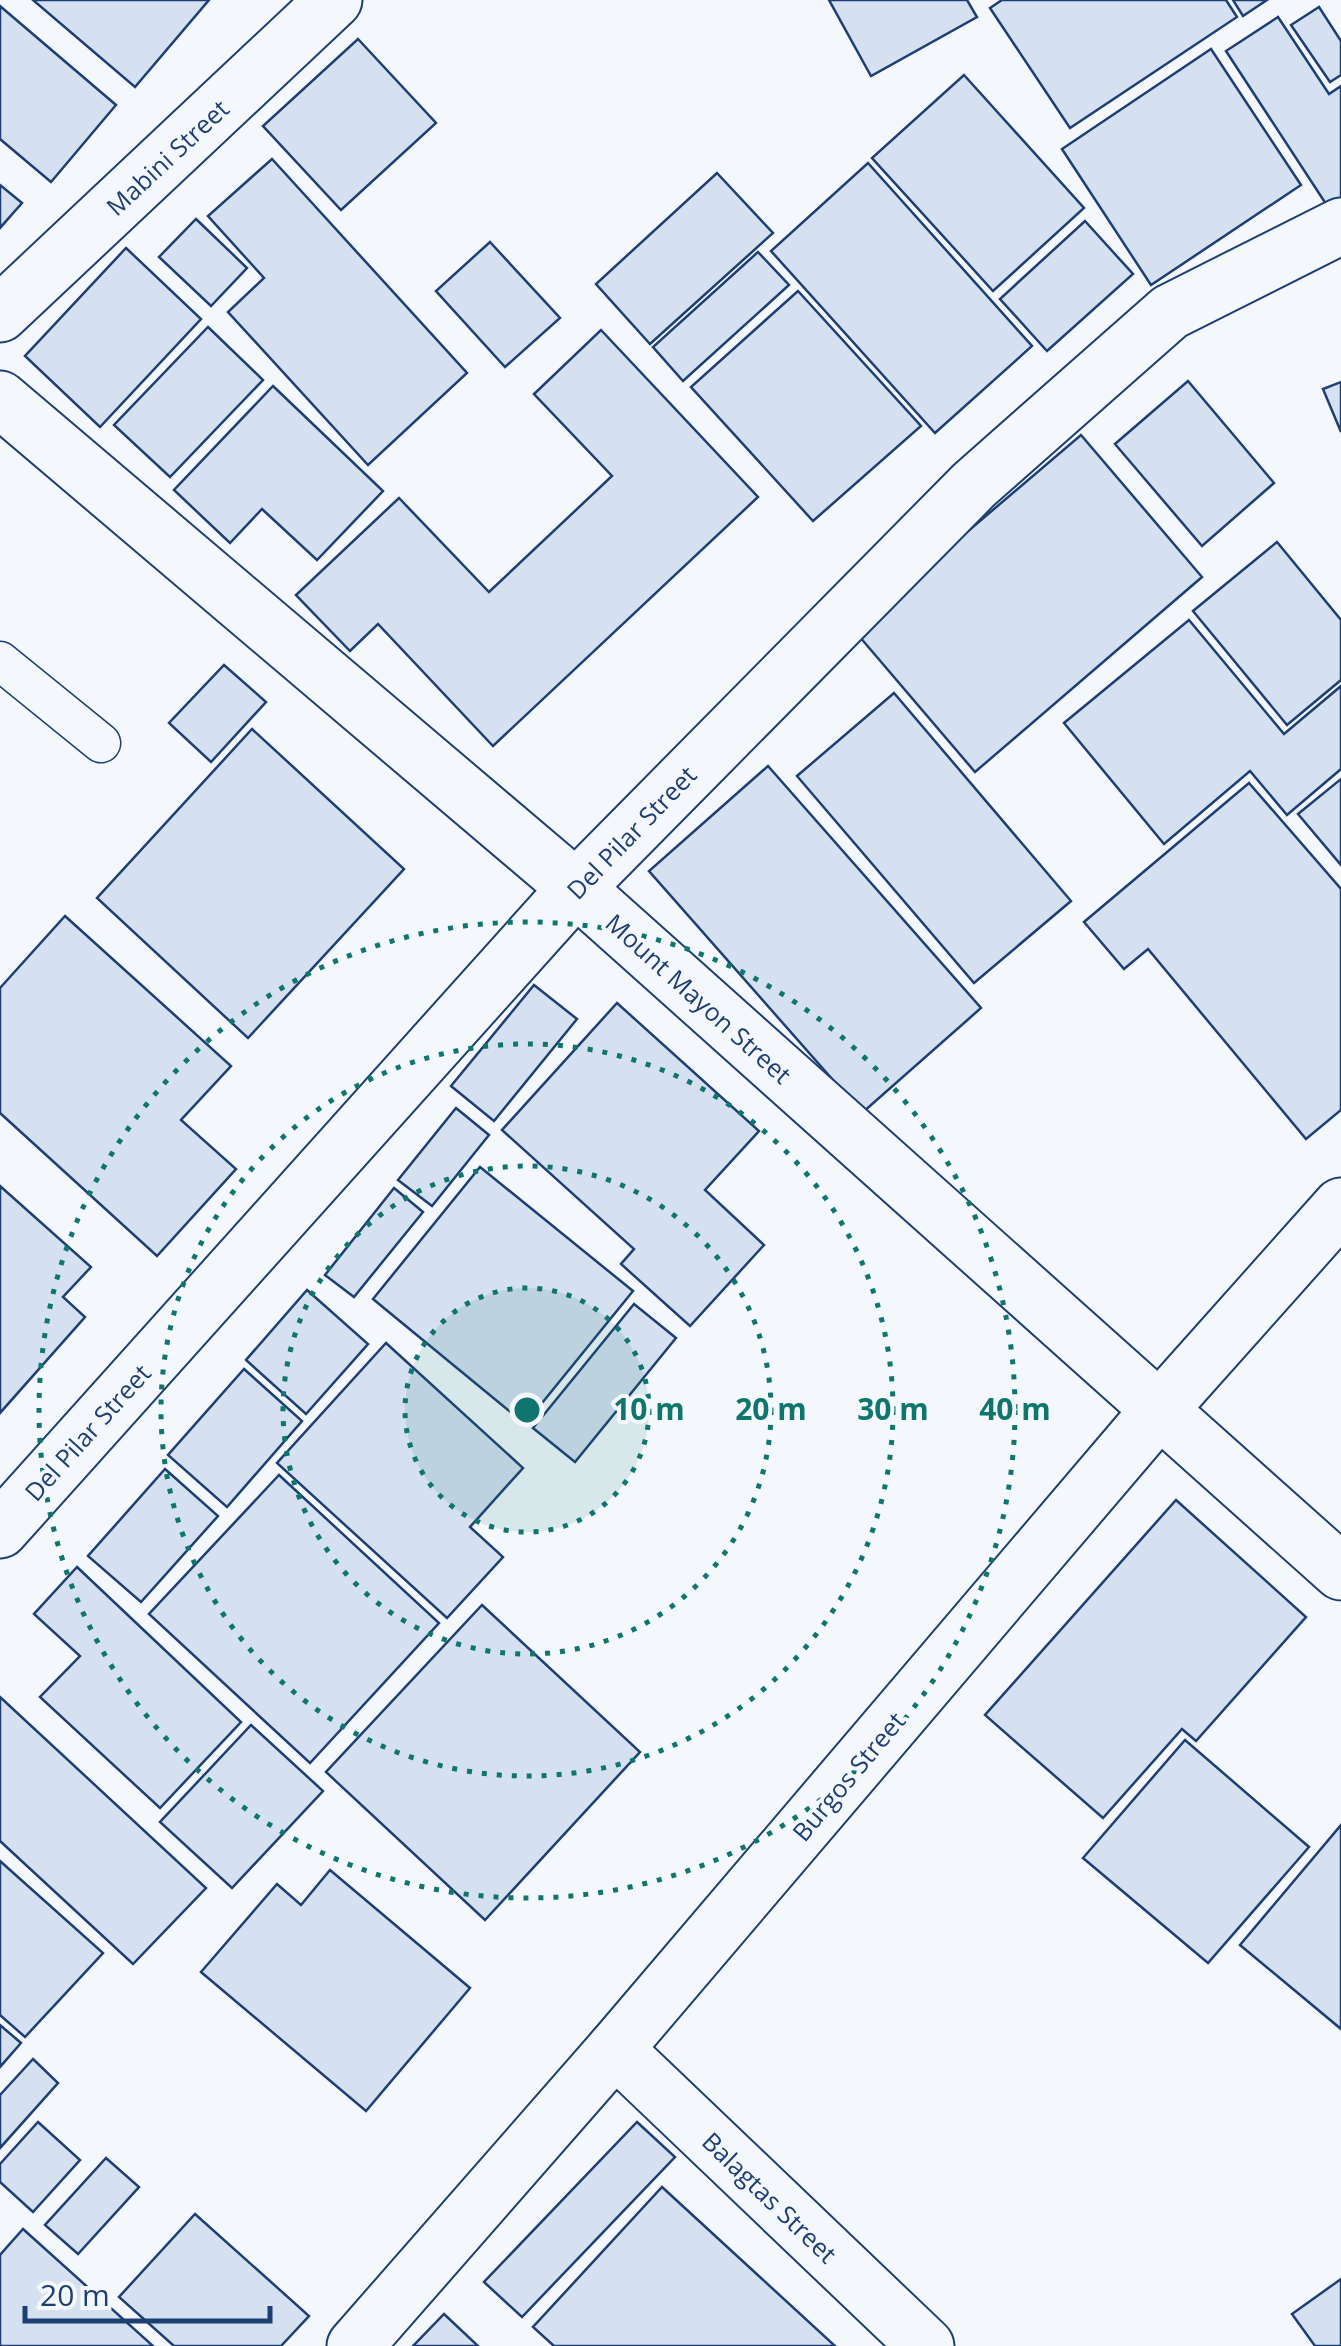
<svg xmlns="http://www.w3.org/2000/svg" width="1341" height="2346" font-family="'Open Sans',sans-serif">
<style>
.building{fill:#d5e0f0;stroke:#1d3f73;stroke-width:2.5}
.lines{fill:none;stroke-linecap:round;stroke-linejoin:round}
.lane-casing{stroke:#1d3f73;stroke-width:41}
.street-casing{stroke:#1d3f73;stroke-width:59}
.lane{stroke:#f4f7fb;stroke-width:38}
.street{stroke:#f4f7fb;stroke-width:55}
.ring{fill:none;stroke:#0f766e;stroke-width:5;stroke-dasharray:5 10}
.labels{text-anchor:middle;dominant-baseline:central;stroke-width:8;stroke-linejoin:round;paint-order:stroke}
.street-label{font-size:25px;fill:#1d3f73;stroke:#f4f7fb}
.centre{fill:#0f766e;stroke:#f4f7fb;stroke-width:5}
.ring-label{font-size:30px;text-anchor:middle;font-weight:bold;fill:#0f766e;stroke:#f4f7fb;stroke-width:8;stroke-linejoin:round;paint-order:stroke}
</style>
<rect width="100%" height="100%" fill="#f4f7fb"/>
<g class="building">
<polygon points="33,0 209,0 135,87"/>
<polygon points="829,0 967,0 977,17 871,76"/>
<polygon points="1002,0 1226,0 1237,17 1070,128 990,8"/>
<polygon points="1233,0 1267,0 1243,16"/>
<polygon points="0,6 116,105 51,182 0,139"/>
<polygon points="1319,7 1341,41 1341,75 1330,82 1291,25"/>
<polygon points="1278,17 1329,94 1341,86 1341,199 1328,207 1226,51"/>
<polygon points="358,39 436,123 341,210 263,126"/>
<polygon points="1211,49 1301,185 1151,285 1062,149"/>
<polygon points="964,75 1084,208 993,291 872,158"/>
<polygon points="272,159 467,373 368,465 228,312 264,278 208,216"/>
<polygon points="868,163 1032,346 935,433 771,251"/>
<polygon points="717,173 773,233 650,344 596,284"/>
<polygon points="0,185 22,203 0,228"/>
<polygon points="196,219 247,268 211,306 159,257"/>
<polygon points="1085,221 1133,274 1047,351 1000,299"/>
<polygon points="490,242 560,318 505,367 436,291"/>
<polygon points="126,248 201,319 100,427 25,356"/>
<polygon points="758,252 789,285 683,381 653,347"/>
<polygon points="798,291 921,426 813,521 691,387"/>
<polygon points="208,327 263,380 170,477 114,425"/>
<polygon points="601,330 758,497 493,746 378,624 350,651 296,595 399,498 489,592 612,476 534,394"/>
<polygon points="1188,381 1274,483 1202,546 1115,444"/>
<polygon points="1341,382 1341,432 1323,389"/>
<polygon points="273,386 383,491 317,560 262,509 230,543 174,490"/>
<polygon points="1081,435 1202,577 975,772 853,629"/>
<polygon points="1277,542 1341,620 1341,680 1287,725 1193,611"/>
<polygon points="1189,620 1284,734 1341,686 1341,769 1287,815 1250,771 1164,844 1064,723"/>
<polygon points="224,665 266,702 211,762 169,723"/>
<polygon points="894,693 1071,901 974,983 797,776"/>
<polygon points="252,729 404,869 248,1038 97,898"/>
<polygon points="768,766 981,1008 862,1113 649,871"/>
<polygon points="1341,779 1341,865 1298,814"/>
<polygon points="1249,783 1341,889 1341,1110 1306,1139 1148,949 1124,969 1084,922"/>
<polygon points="65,916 231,1066 181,1120 236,1169 157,1256 0,1113 0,988"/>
<polygon points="534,985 577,1019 494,1121 451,1086"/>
<polygon points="617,1003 759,1131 705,1190 764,1245 690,1326 621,1264 634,1249 502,1130"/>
<polygon points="456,1108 489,1135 432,1206 398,1180"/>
<polygon points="480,1167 633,1291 525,1424 373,1299"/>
<polygon points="0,1186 91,1267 63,1297 85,1317 0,1413"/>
<polygon points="394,1188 423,1212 354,1297 325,1275"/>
<polygon points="307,1290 368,1344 306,1414 246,1360"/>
<polygon points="634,1304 676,1338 575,1462 533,1428"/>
<polygon points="386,1343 523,1468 470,1527 503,1557 447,1618 277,1463"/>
<polygon points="244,1369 302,1421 227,1507 168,1455"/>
<polygon points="165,1469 218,1516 141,1602 88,1556"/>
<polygon points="279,1475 439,1623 310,1763 149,1614"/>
<polygon points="1176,1500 1306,1617 1196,1741 1182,1729 1103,1818 985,1715"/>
<polygon points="77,1567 241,1722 160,1808 40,1697 80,1656 34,1614"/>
<polygon points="482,1605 640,1752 485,1920 326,1772"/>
<polygon points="0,1697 206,1888 133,1964 0,1841"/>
<polygon points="251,1725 323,1791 232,1888 160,1822"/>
<polygon points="1185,1740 1309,1847 1208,1963 1083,1858"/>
<polygon points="1341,1825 1341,2029 1240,1945"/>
<polygon points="0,1861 103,1953 25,2037 0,2015"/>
<polygon points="330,1870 470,1988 366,2111 201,1972 277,1884 301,1905"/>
<polygon points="0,2025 21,2043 0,2067"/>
<polygon points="33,2059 58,2083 0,2148 0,2095"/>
<polygon points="38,2122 80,2160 33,2212 0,2182 0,2164"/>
<polygon points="637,2122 675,2157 522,2317 484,2282"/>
<polygon points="106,2158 139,2187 78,2254 45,2225"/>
<polygon points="662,2187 835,2346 554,2346 533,2327"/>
<polygon points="195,2214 309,2316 281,2346 174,2346 119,2297"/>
<polygon points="23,2229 153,2346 0,2346 0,2255"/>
<polygon points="1341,2279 1341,2346 1315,2346 1292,2314"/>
<polygon points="444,2314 478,2346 413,2346"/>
</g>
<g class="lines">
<g class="lane-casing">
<polyline id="lane" points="0,661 101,743"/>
</g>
<g class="street-casing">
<g id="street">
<polyline points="0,314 334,0"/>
<polyline points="0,399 576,888 1341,1572"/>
<polyline points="0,1530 576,888 974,485 1170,312 1341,226"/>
<polyline points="615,2049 926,2346"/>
<polyline points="355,2346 615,2049 1160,1409 1341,1206"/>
</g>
</g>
<use href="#lane" class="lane"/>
<use href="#street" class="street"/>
</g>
<circle cx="527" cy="1410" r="122" fill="#0f766e" fill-opacity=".12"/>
<g class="ring">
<circle cx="527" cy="1410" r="122"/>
<circle cx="527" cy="1410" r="244"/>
<circle cx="527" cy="1410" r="366"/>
<circle cx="527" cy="1410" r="488"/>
</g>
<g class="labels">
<g class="street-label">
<text transform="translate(167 157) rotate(-43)">Mabini Street</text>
<text transform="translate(631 832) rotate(-46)">Del Pilar Street</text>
<text transform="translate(699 998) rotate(42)">Mount Mayon Street</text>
<text transform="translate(87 1432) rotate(-48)">Del Pilar Street</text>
<text transform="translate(848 1776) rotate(-50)">Burgos Street</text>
<text transform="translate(770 2197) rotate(44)">Balagtas Street</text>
</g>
</g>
<circle cx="527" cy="1410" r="15" class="centre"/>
<g class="ring-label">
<text x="649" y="1420">10 m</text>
<text x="771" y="1420">20 m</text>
<text x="893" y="1420">30 m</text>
<text x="1015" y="1420">40 m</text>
</g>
<path d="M25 2306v15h245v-15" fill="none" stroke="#1d3f73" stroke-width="5"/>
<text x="40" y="2306" font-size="30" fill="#1d3f73" stroke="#f4f7fb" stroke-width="8" paint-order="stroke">20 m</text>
</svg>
